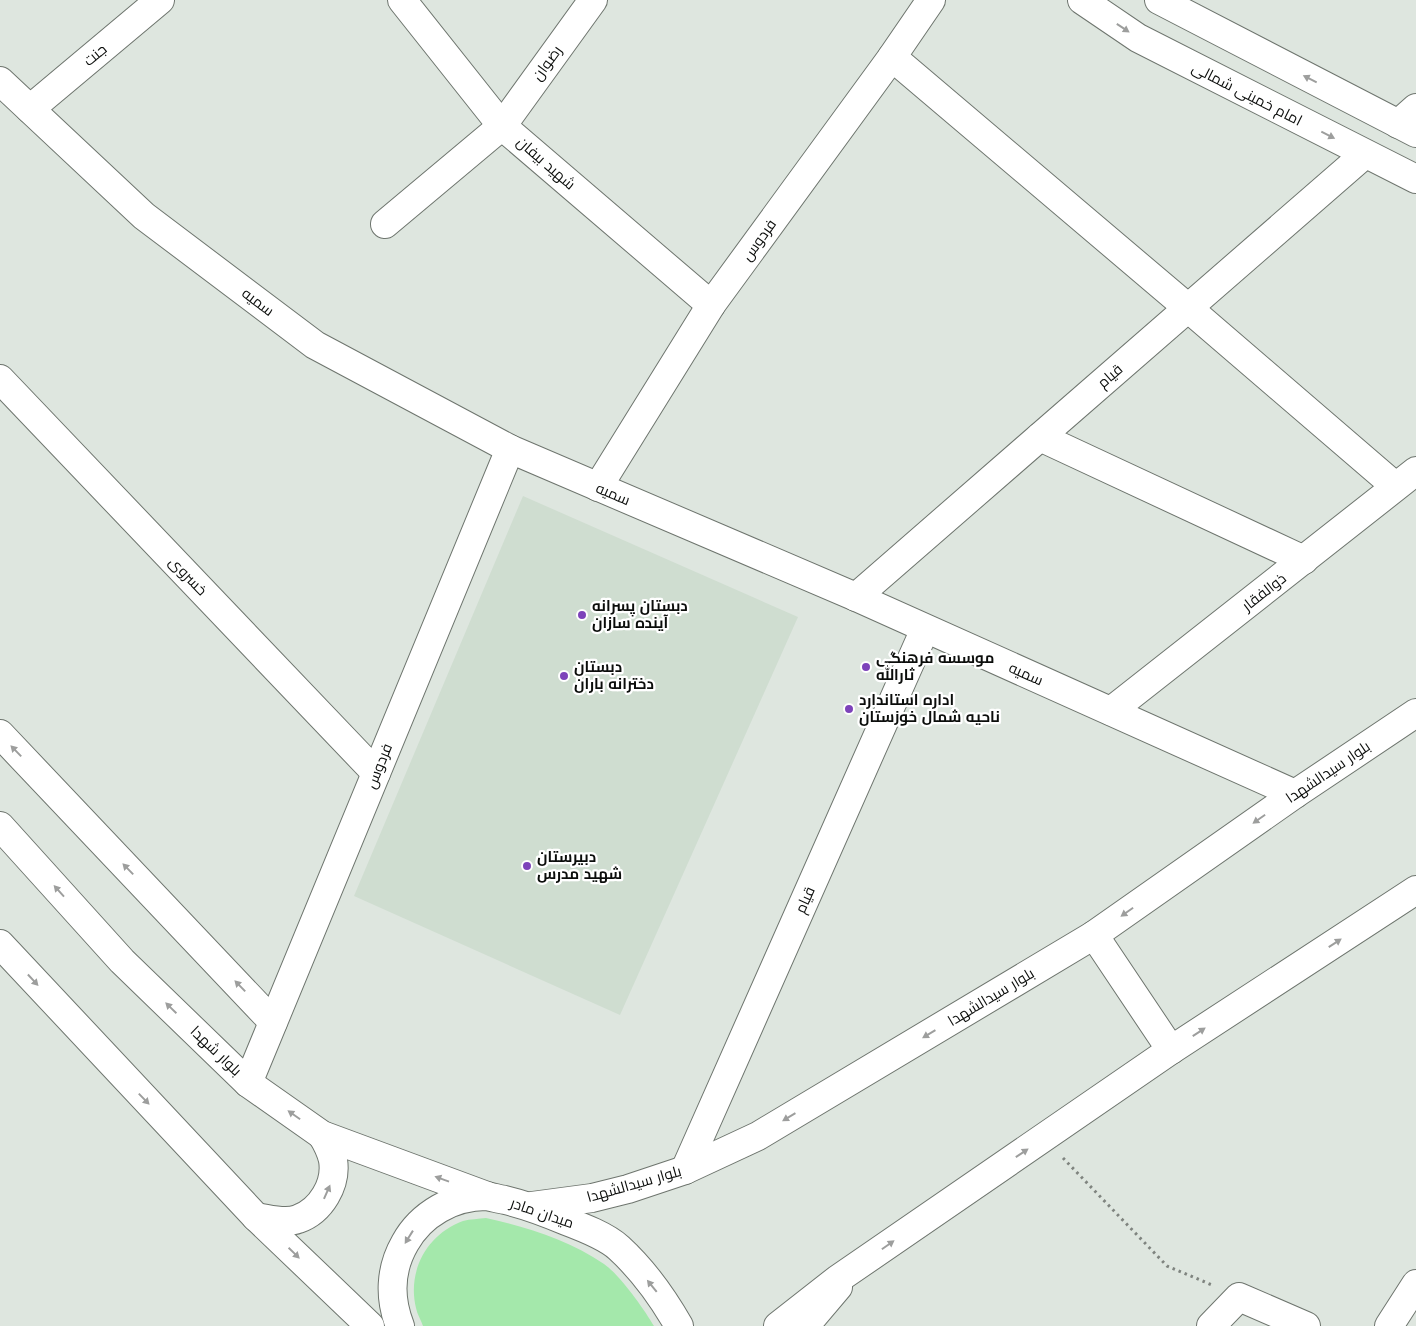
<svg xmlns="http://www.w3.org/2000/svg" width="1416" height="1326" font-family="Jost,Cairo,sans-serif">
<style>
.built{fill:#cfddd0}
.green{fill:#a4e8ab}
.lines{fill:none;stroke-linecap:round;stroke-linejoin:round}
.minor-casing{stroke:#6e756e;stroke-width:30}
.major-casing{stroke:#6e756e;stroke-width:30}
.path{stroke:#7f847f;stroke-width:3;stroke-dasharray:2.5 4;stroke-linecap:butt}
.minor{stroke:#fff;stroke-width:28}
.major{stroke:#fff;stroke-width:28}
.oneway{fill:#9d9e9d}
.poi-dot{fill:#7d43ba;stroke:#fff;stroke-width:2}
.labels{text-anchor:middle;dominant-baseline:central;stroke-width:4.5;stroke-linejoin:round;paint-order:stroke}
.street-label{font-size:15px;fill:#0b0d0b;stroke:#fff}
.poi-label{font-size:15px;font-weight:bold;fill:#0b0d0b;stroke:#fff;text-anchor:start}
</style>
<rect width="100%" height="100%" fill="#dee6df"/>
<polygon class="built" points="523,496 798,617 620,1015 354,896"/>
<path class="green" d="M486,1218C526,1227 569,1240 604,1264C620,1275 644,1309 654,1326H423C421,1320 417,1314 416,1308C407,1271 427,1234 463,1221C470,1219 479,1219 486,1218Z"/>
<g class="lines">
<g class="minor-casing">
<g id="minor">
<polyline points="402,0 502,126 711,305"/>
<polyline points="892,57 1188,308 1395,486"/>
<polyline points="0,81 144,216 315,345 510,449 856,597 1295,794"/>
<polyline points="30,109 160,0"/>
<polyline points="1398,124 1416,108"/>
<polyline points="385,224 502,126 593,0"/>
<polyline points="0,379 376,773"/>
<polyline points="1040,437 1304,560"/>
<polyline points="598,487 711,305 892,57 931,0"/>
<polyline points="856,597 1365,154"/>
<polyline points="1111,711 1416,471"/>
<polyline points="0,734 273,1022"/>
<polyline points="248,1083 510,449"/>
<polyline points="685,1170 925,629"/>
<polyline points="805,1326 838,1287"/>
<polyline points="1211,1326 1239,1297 1306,1326"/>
<polyline points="1389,1326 1416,1284"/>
</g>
</g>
<g class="major-casing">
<g id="major">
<polyline points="1082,0 1138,38 1416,179"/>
<polyline points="1159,0 1416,133"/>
<polyline points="0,826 122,961 248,1083 322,1135 487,1196"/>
<polyline points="1094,935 1171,1050"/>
<polyline points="0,944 256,1217 370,1326"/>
<polyline points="532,1206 592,1198 628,1189 685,1170 758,1136 1094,935 1295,794 1416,713"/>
<path d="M256,1217C270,1219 285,1224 298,1219C321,1211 337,1184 333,1160C331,1151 327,1143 322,1135"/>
<path d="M400,1326C389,1298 390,1269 405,1243C421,1214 453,1196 486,1196C492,1197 499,1199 505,1200C526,1205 545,1212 566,1221C582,1227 606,1236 619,1248C643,1270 663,1298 679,1326"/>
<polyline points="778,1326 838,1279 1171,1050 1416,890"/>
</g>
</g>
<polyline class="path" points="1063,1158 1167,1266 1212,1285"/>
<use href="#minor" class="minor"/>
<use href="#major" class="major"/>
</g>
<defs><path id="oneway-solid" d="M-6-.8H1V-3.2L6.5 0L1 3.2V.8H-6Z" transform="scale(1.25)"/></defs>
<g class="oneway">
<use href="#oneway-solid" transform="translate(1123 28) rotate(34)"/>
<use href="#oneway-solid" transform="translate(1310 79) rotate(-153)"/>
<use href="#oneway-solid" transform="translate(1328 135) rotate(27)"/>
<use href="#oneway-solid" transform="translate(16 751) rotate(-134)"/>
<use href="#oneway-solid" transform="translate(1259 819) rotate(145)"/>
<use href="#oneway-solid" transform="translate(128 869) rotate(-134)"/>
<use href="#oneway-solid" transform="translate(59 891) rotate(-132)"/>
<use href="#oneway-solid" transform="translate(1127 912) rotate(145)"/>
<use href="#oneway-solid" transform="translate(1335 943) rotate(-33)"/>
<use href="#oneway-solid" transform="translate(33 980) rotate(47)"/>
<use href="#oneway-solid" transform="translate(240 986) rotate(-134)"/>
<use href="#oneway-solid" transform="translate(171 1008) rotate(-136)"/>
<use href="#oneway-solid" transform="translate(1199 1032) rotate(-33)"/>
<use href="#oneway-solid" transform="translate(929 1034) rotate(149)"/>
<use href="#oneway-solid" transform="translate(144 1099) rotate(46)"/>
<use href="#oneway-solid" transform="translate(294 1115) rotate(-145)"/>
<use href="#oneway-solid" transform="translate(789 1117) rotate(149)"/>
<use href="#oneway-solid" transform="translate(1022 1153) rotate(-34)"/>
<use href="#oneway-solid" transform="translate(442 1179) rotate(-160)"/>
<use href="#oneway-solid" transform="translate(327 1192) rotate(-66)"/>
<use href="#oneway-solid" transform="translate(409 1237) rotate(122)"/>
<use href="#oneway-solid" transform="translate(888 1245) rotate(-35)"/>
<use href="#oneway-solid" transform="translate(294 1253) rotate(44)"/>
<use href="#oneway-solid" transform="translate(652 1286) rotate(-129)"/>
</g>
<g class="poi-dot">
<circle cx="582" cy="615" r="5"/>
<circle cx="866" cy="667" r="5"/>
<circle cx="564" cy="676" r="5"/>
<circle cx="849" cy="709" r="5"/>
<circle cx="527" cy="866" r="5"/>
</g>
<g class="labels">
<g class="street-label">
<text transform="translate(95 55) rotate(-40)">جنت</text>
<text transform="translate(547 63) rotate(-54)">رضوان</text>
<text transform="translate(1247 94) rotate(27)">امام خمینی شمالی</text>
<text transform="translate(546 163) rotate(41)">شهید بیفان</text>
<text transform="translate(759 240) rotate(-54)">فردوس</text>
<text transform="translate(258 302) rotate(37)">سمیه</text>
<text transform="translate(1110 376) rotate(-41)">قیام</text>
<text transform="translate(613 494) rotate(23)">سمیه</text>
<text transform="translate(188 576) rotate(46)">خسروی</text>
<text transform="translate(1264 592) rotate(-38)">ذوالفقار</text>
<text transform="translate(1026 674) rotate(24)">سمیه</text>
<text transform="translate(379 766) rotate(-68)">فردوس</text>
<text transform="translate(1328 772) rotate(-34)">بلوار سیدالشهدا</text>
<text transform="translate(805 900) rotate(-66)">قیام</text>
<text transform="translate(991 997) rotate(-31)">بلوار سیدالشهدا</text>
<text transform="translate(216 1051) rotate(44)">بلوار شهدا</text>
<text transform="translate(634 1184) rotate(-16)">بلوار سیدالشهدا</text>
<text transform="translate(542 1213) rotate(19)">میدان مادر</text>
</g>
<g class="poi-label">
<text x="592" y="606">دبستان پسرانه<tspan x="592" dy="17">آینده سازان</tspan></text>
<text x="876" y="658">موسسه فرهنگی<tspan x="876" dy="17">ثارالله</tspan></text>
<text x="574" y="667">دبستان<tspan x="574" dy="17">دخترانه باران</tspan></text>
<text x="859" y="700">اداره استاندارد<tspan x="859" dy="17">ناحیه شمال خوزستان</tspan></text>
<text x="537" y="857">دبیرستان<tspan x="537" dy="17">شهید مدرس</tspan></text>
</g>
</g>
</svg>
